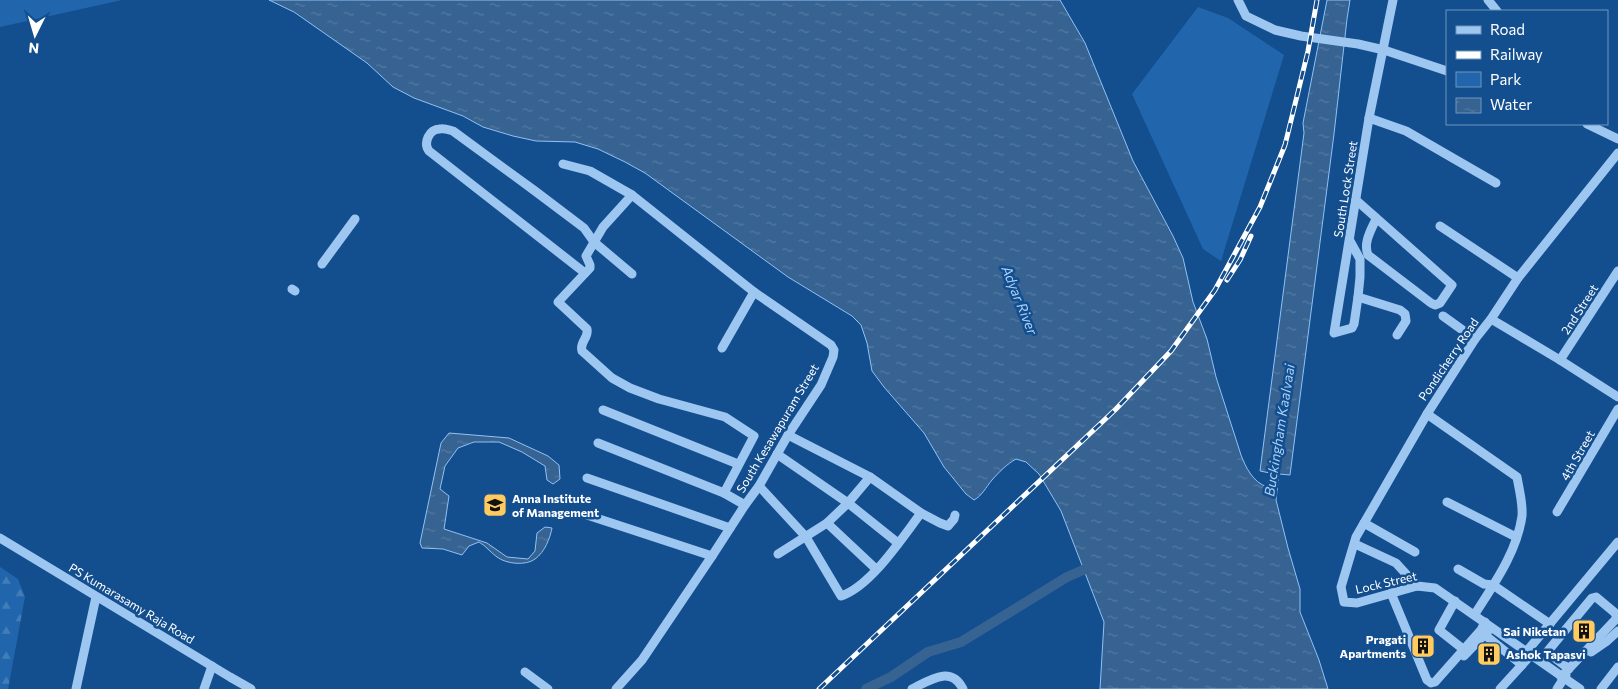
<svg xmlns="http://www.w3.org/2000/svg" width="1618" height="689" font-family="Commissioner,sans-serif">
<style>
.green{fill:#2166ac}
.forest{fill:url(#forest-firs)}
.water{fill:url(#water-ripples);stroke:#8fc2f5}
.lines{fill:none;stroke-linecap:round;stroke-linejoin:round}
.canal{stroke:#376392;stroke-width:10}
.minor{stroke:#9dc7f1;stroke-width:9}
.rail-casing{stroke:#fff;stroke-width:5}
.rail{stroke:#134e8f;stroke-width:3;stroke-dasharray:9;stroke-linecap:butt}
.labels{text-anchor:middle;dominant-baseline:central;stroke-width:5;stroke-linejoin:round;paint-order:stroke}
.street-label{font-size:12px;fill:#fff;stroke:#134e8f}
.poi-label{font-size:12px;font-weight:bold;fill:#fff;stroke:#134e8f;text-anchor:start}
.water-label{font-size:14px;font-style:italic;fill:#a9d1f8;stroke:#134e8f}
</style>
<defs>
<pattern id="forest-firs" width="22" height="20" patternUnits="userSpaceOnUse" patternTransform="scale(1.25)"><rect width="22" height="20" fill="#2166ac"/><path d="M5 1l3.5 6h-7zM16 11l3.5 6h-7z" fill="#427db8"/></pattern>
<pattern id="water-ripples" width="26" height="14" patternUnits="userSpaceOnUse" patternTransform="scale(1.25)"><rect width="26" height="14" fill="#376392"/><path d="M2 4q2-2 4 0t4 0M15 11q2-2 4 0t4 0" fill="none" stroke="#557aa2"/></pattern>
</defs>
<rect width="100%" height="100%" fill="#134e8f"/>
<g class="green">
<polygon points="0,0 122,0 0,27"/>
<polygon points="1198,7 1228,18 1284,55 1221,261 1203,249 1132,94"/>
</g>
<polygon class="forest" points="0,567 18,579 25,597 8,689 0,689"/>
<g class="water">
<path d="M269,0H1060L1085,43L1133,161L1173,236L1183,258L1193,302L1207,339L1216,377L1241,455C1246,468 1253,482 1267,487L1270,473L1260,471L1304,133L1303,123L1327,0H1350L1347,19L1334,134L1290,475L1279,474L1276,500L1288,548L1300,589V612L1319,660L1328,689H1100L1104,622L1061,511L1039,474L1026,462L1016,459C1007,464 999,472 992,480C986,487 982,496 974,500L966,494L944,467L924,433L884,387L872,371L867,343L861,325L852,316L788,277L645,173L625,162L598,149L575,142L536,141L513,136L483,127L463,116L414,98L393,87L367,63L294,12Z"/>
<path d="M449,433L509,438L548,456L559,465L560,479L553,484L547,480L545,466L522,452L499,442H474L458,448L445,466L440,489L449,496L444,529L487,543L507,557L528,559L535,551L537,533L545,527L552,528C550,538 545,552 535,559C526,566 506,564 497,557C490,552 486,546 479,542L469,546L462,555L443,549L422,548L420,543L441,443Z"/>
</g>
<g class="lines">
<polyline class="canal" points="866,689 891,677 928,652 961,642 1067,577 1097,564"/>
<g class="minor">
<polyline points="1238,0 1246,16 1275,30 1301,36 1358,44 1384,50 1447,71"/>
<polyline points="1488,0 1497,11"/>
<polyline points="1369,118 1406,131 1496,183"/>
<polyline points="1587,124 1618,139"/>
<polyline points="563,164 590,171 632,195 754,292 831,345 834,350 833,357 821,385 788,435 759,486 745,505 712,556 642,660 616,689"/>
<path d="M632,195L603,227L586,256L590,265V268L558,302L587,329C589,338 579,342 582,351L612,378L630,388L659,399L725,417L754,436L724,493"/>
<path d="M1356,200L1452,285L1440,303L1435,305L1431,303L1368,255C1363,243 1371,230 1376,219"/>
<polyline points="1440,226 1518,278"/>
<polyline points="1350,241 1360,259 1360,277 1358,297 1400,310 1405,314 1406,321 1397,335"/>
<polyline points="322,264 355,219"/>
<path d="M585,273L429,151C423,143 429,129 440,129C444,128 449,130 453,131L535,191L584,228L594,242L632,274"/>
<polyline points="292,289 295,291"/>
<polyline points="1358,297 1354,324 1352,328 1334,333 1369,118 1393,0"/>
<polyline points="1443,316 1475,339"/>
<polyline points="1491,319 1560,360 1618,397"/>
<polyline points="722,348 754,292"/>
<polyline points="1560,360 1618,271"/>
<polyline points="603,410 738,464"/>
<path d="M1427,414L1517,477C1519,489 1523,503 1522,516C1517,552 1494,584 1475,614"/>
<polyline points="788,435 870,477 921,513 940,523 948,526 954,519 955,515"/>
<polyline points="598,443 724,493 745,505"/>
<polyline points="777,454 848,503 898,543"/>
<polyline points="587,478 730,528"/>
<path d="M759,486L806,537L841,596C871,586 902,538 921,513"/>
<polyline points="1447,502 1516,537"/>
<polyline points="1557,512 1618,409"/>
<polyline points="587,515 712,556"/>
<polyline points="827,523 876,569"/>
<polyline points="1364,523 1415,552"/>
<polyline points="0,538 230,677 251,689"/>
<polyline points="1355,544 1396,563 1417,586"/>
<polyline points="778,554 827,523 848,503 870,477"/>
<polyline points="1458,569 1484,584 1493,585 1550,624"/>
<polyline points="1391,593 1427,680 1431,683 1435,682 1481,630 1485,622"/>
<polyline points="1455,601 1439,630 1463,649"/>
<polyline points="1485,635 1522,665"/>
<polyline points="1527,651 1618,542"/>
<polyline points="1591,652 1607,641 1618,631"/>
<polyline points="1464,656 1491,628"/>
<polyline points="525,672 548,689"/>
<polyline points="1561,677 1615,620 1617,616 1614,612 1596,597 1592,598 1547,652 1569,669"/>
<polyline points="76,689 96,597"/>
<polyline points="204,689 212,666"/>
<path d="M912,689C930,680 951,665 963,689"/>
<polyline points="1500,689 1531,655"/>
<polyline points="1557,689 1566,675"/>
<polyline points="1580,689 1435,588 1417,586 1357,603 1344,602 1341,587 1356,537 1427,414 1475,339 1491,319 1518,278 1618,153"/>
<polyline points="1601,689 1618,667"/>
</g>
<g class="rail-casing">
<g id="rail">
<polyline points="1227,280 1240,260 1251,236"/>
<polyline points="819,689 1116,409 1171,351 1215,290 1260,207 1285,145 1308,51 1317,0"/>
</g>
</g>
<use href="#rail" class="rail"/>
</g>
<defs>
<g id="university-square" transform="scale(1.25)"><rect x="-9" y="-9" width="18" height="18" rx="4" fill="#ffca5e" stroke="#134e8f"/><path d="M0-5L7-2L0 1L-7-2ZM-4 1L0 2.5L4 1V4Q0 6-4 4Z" fill="#111"/></g>
<g id="building-square" transform="scale(1.25)"><rect x="-9" y="-9" width="18" height="18" rx="4" fill="#ffca5e" stroke="#134e8f"/><path d="M-4-6H4V6H1V3H-1V6H-4ZM-2.5-4.3h1.7v1.8h-1.7ZM.8-4.3h1.7v1.8H.8ZM-2.5-1h1.7V.8h-1.7ZM.8-1h1.7V.8H.8Z" fill="#111"/></g>
</defs>
<g fill-rule="evenodd">
<use href="#university-square" x="495" y="505"/>
<use href="#building-square" x="1584" y="631"/>
<use href="#building-square" x="1423" y="646"/>
<use href="#building-square" x="1489" y="654"/>
</g>
<g class="labels">
<g class="street-label">
<text transform="translate(1345 189) rotate(-81)">South Lock Street</text>
<text transform="translate(1579 309) rotate(-57)">2nd Street</text>
<text transform="translate(1448 359) rotate(-56)">Pondicherry Road</text>
<text transform="translate(777 428) rotate(-59)">South Kesawapuram Street</text>
<text transform="translate(1577 455) rotate(-60)">4th Street</text>
<text transform="translate(1386 582) rotate(-13)">Lock Street</text>
<text transform="translate(132 603) rotate(31)">PS Kumarasamy Raja Road</text>
</g>
<g class="poi-label">
<text x="512" y="498">Anna Institute<tspan x="512" dy="14">of Management</tspan></text>
<text x="1566" y="631" text-anchor="end">Sai Niketan</text>
<text x="1406" y="639" text-anchor="end">Pragati<tspan x="1406" dy="14">Apartments</tspan></text>
<text x="1506" y="654">Ashok Tapasvi</text>
</g>
<g class="water-label">
<text transform="translate(1020 300) rotate(68)">Adyar River</text>
<text transform="translate(1279 430) rotate(-81)">Buckingham Kaalvaai</text>
</g>
</g>
<rect x="1446" y="10" width="162" height="115" fill="#134e8f" stroke="#7195bc"/>
<rect x="1456" y="26" width="25" height="8" fill="#9dc7f1" stroke="#7195bc"/>
<text x="1490" y="35" font-size="15" fill="#ffffff">Road</text>
<rect x="1456" y="51" width="25" height="8" fill="#ffffff" stroke="#7195bc"/>
<text x="1490" y="60" font-size="15" fill="#ffffff">Railway</text>
<rect x="1456" y="72" width="25" height="15" fill="#2166ac" stroke="#7195bc"/>
<text x="1490" y="85" font-size="15" fill="#ffffff">Park</text>
<rect x="1456" y="98" width="25" height="15" fill="url(#water-ripples)" stroke="#7195bc"/>
<text x="1490" y="110" font-size="15" fill="#ffffff">Water</text>
<g transform="translate(35 35) rotate(185)" stroke="#134e8f" stroke-width="4" paint-order="stroke">
<path d="M0-4L9 19L0 12L-9 19Z" fill="#ffffff"/>
<text y="-8" font-size="14" font-weight="bold" text-anchor="middle" fill="#ffffff">N</text>
</g>
</svg>
